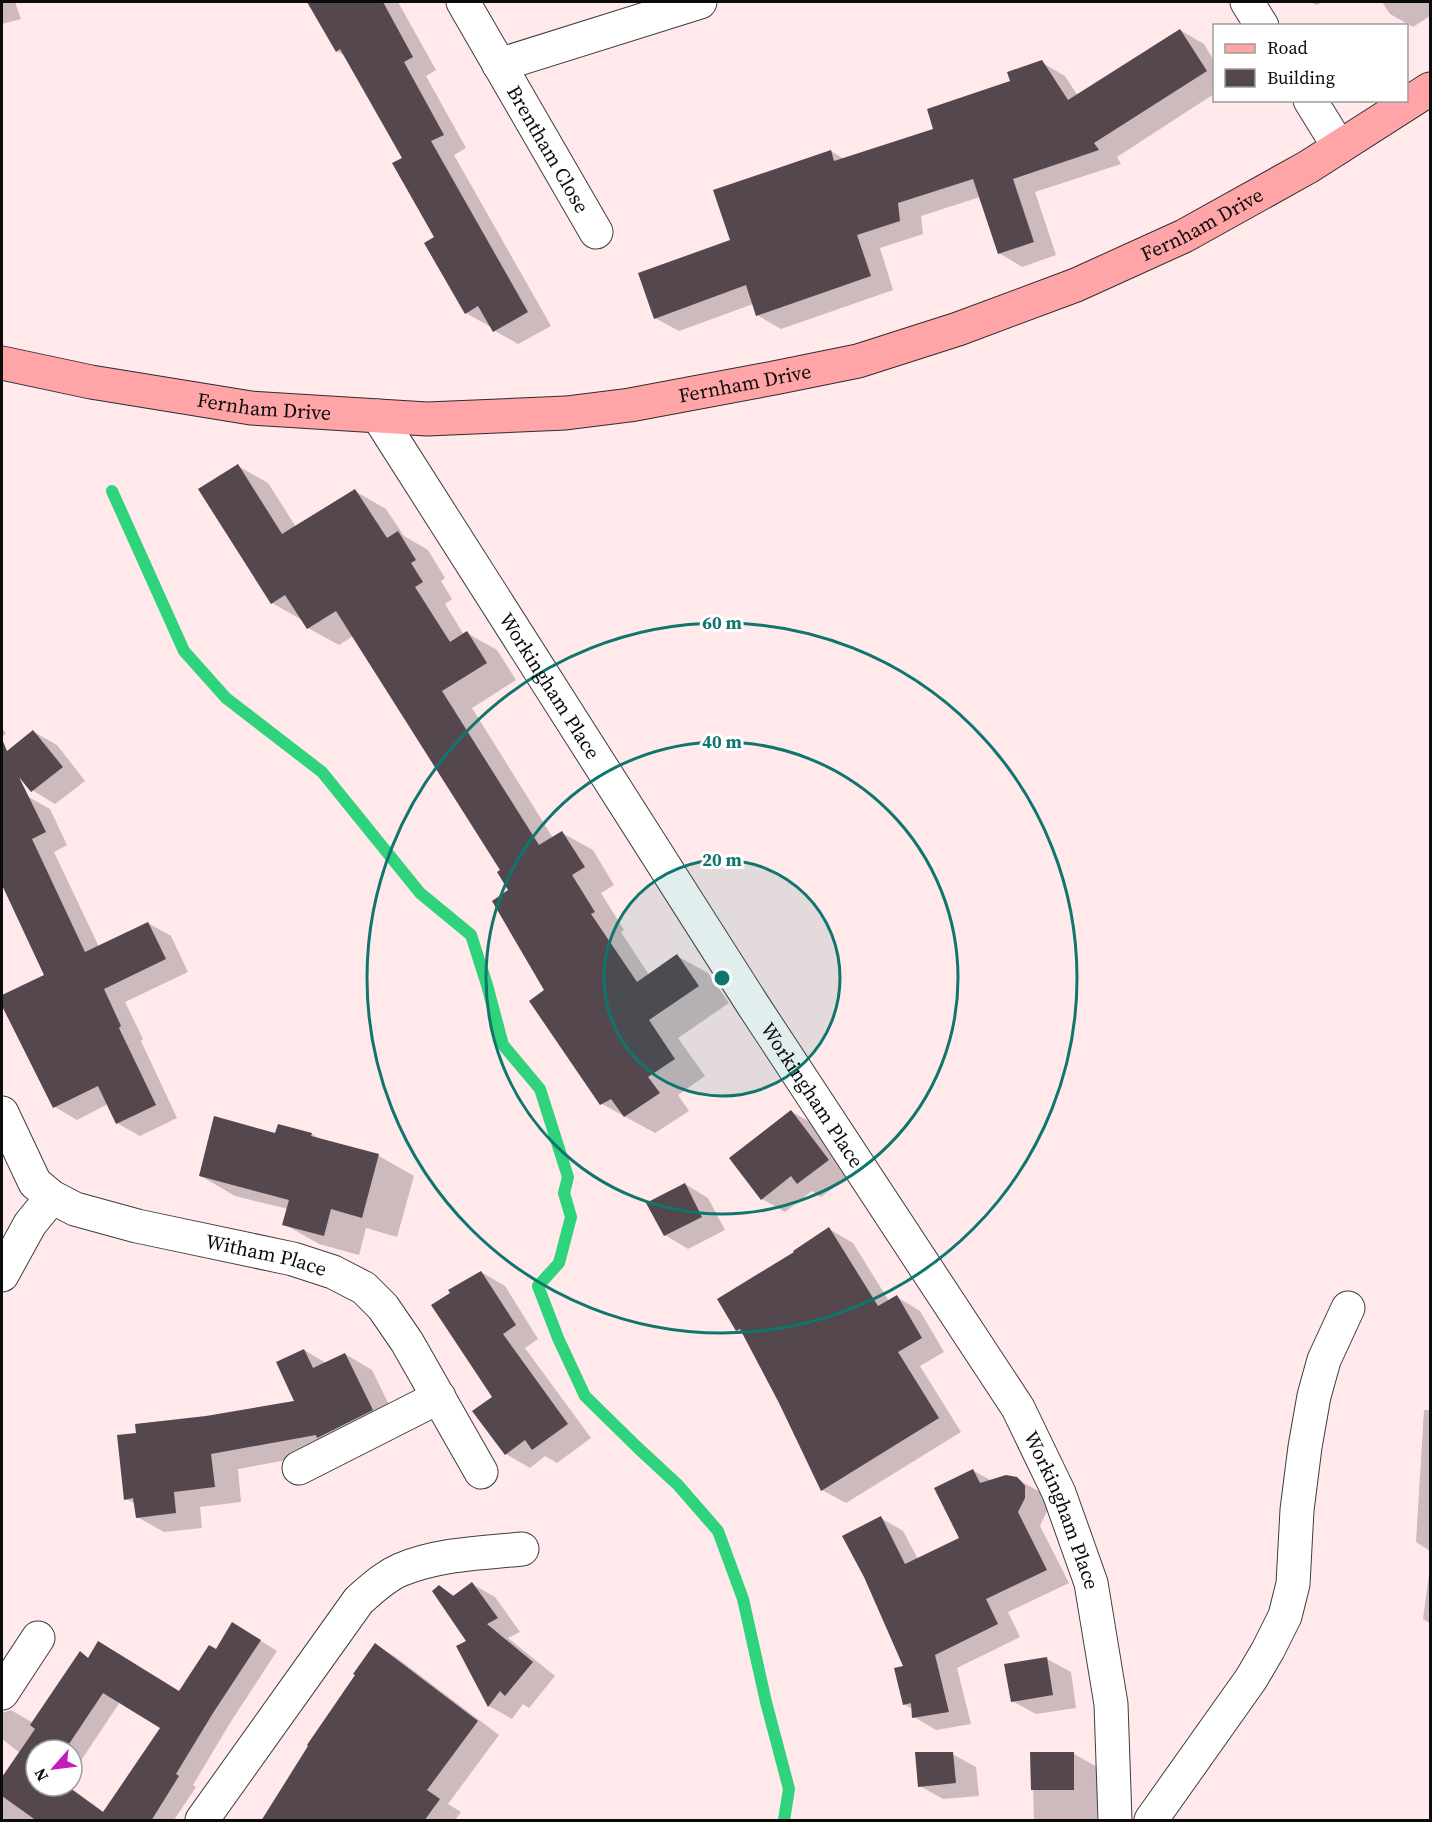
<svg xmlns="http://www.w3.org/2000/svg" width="1432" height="1822" font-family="'Source Serif 4',serif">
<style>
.shadow{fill:#0003;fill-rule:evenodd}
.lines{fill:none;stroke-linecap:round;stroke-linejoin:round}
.stream{stroke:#2ed37c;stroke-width:12}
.building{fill:#54474e;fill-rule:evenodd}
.street-casing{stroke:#3e3e3e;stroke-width:35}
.secondary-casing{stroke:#2d2d2d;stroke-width:35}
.street{stroke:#fff;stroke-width:33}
.secondary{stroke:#ffa4a7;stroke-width:33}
.ring{fill:none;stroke:#0f766e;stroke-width:3}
.labels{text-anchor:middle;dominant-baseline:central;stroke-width:6;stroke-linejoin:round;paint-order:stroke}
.street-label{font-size:20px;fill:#0b0b0b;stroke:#fff}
.centre{fill:#0f766e;stroke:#fff;stroke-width:3}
.ring-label{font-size:18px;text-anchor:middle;font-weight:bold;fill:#0f766e;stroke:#fff;stroke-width:6;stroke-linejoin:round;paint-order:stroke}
</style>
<rect width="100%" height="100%" fill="#ffe9eb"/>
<g class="shadow">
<polygon points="2,2 15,2 21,19 2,24"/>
<polygon points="349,2 398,2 436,70 426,76 466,148 454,155 551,326 518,344 495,331 491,325 489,326 466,313 404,158 345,56 337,51 319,19"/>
<polygon points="1310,2 1323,2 1317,5"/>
<polygon points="1382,2 1430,2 1430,16 1413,27 1390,14"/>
<polygon points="1180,30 1204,44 1214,61 1214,94 1117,157 1121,164 1035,192 1056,255 1022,267 999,253 980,197 921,216 923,234 880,248 893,290 781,329 757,315 753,304 679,331 655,318 732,241 831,151 844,159 935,129 1012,82 1041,62 1065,76 1078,96"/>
<polygon points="238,466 268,483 296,527 355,491 386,509 404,536 428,550 445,578 441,581 452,599 445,604 464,635 467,633 497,650 516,680 472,708 553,838 562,833 593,850 614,885 601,893 624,930 621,932 649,975 677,956 708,973 729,1003 678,1038 705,1076 678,1095 689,1111 655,1133 602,1104 531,1001 546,991 502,871 353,636 339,645 308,628 302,620 272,603"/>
<polygon points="2,728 6,733 2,737"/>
<polygon points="34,732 57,745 85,781 55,804 32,790"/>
<polygon points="27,796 50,809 67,845 54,852 99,947 148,923 171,936 188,972 125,1002 143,1039 141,1041 177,1118 140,1136 117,1123 108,1104 77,1120 55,1107 2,1002 2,997 46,976 2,881 2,808"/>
<polygon points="792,1112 815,1125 852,1174 821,1197 812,1191 785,1212 762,1199"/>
<polygon points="279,1126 312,1134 323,1141 379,1156 414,1176 397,1237 366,1228 359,1255 319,1244 284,1224 288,1209 235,1196 201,1176 276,1135"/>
<polygon points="685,1184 708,1198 725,1230 688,1249 665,1235"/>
<polygon points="829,1229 853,1243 889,1301 897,1297 920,1311 944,1352 920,1366 961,1432 846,1503 822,1490 780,1403 744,1334 737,1330 796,1253"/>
<polygon points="481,1272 505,1286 538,1339 525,1348 591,1438 557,1463 545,1456 530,1468 506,1454 474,1412 494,1397"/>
<polygon points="304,1350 326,1363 345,1354 372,1370 399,1425 341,1450 238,1469 241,1502 200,1507 202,1528 164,1532 137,1517 136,1504 126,1499 137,1434 206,1417 296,1402"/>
<polygon points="1424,1410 1430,1410 1430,1551 1416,1542"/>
<polygon points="972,1470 992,1481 1017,1479 1040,1492 1047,1500 1047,1511 1040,1526 1069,1583 1008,1612 1020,1637 957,1668 971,1724 936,1730 914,1717 912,1709 904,1704 905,1667 881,1518 903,1531 918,1559 961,1538"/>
<polygon points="1430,1567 1430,1623 1423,1619"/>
<polygon points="472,1584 495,1597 520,1632 508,1638 555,1676 529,1708 523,1704 512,1719 489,1706 458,1647 469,1641 440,1587 455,1596"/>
<path d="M250,1634L277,1651L230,1723L193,1785L196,1787L174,1820H2V1799L4,1796L2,1794V1779L20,1753L2,1739V1709V1713L11,1710L33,1723L80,1653L89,1658L179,1692L216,1651ZM120,1702L162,1727L105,1813L68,1786H36V1750H72V1774Z"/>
<polygon points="376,1645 397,1658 499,1735 448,1804 461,1812 455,1820 262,1820"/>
<polygon points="1047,1659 1071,1672 1076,1708 1036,1714 1012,1701"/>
<polygon points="952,1754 976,1767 979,1796 943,1799 920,1786"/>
<polygon points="1032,1754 1074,1754 1097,1767 1097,1820 1034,1820"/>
</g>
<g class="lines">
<polyline class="stream" points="112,491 184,651 226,698 322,772 420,893 471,935 487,985 503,1045 540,1089 568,1177 564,1193 571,1217 559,1263 538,1286 558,1338 585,1396 637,1447 678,1485 718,1531 743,1599 766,1702 789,1789 784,1820"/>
</g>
<g class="building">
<polygon points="307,2 383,2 413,57 404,62 444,135 431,141 528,312 493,332 478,306 465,314 424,243 434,237 392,163 402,158 340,49 336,52"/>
<polygon points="1180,29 1207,71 1094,143 1099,150 1013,179 1034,242 998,254 973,179 898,203 900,221 857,235 871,276 756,316 746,285 654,319 638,273 730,240 713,190 831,150 834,161 933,129 927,109 1010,81 1007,72 1042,60 1068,100"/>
<polygon points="238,464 282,534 355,489 387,538 398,531 416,560 411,563 423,582 415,587 450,642 467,631 487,663 442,691 539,845 562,831 585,867 572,875 595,912 591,914 637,982 677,954 699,986 649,1020 675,1059 648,1077 660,1093 624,1117 611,1099 600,1105 529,1001 544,990 492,901 508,890 497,872 500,870 336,611 307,629 285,595 271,604 198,489"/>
<polygon points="33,730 63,767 31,792 19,777 46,832 32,839 85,952 148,922 166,959 104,989 121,1026 119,1028 156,1105 116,1124 98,1086 53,1108 2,1006 2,995 44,975 2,885 2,739 7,751"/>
<polygon points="791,1110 829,1160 797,1184 791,1176 761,1200 729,1158"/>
<polygon points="214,1116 275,1133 278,1124 312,1133 311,1136 379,1154 362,1218 331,1209 324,1236 282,1225 289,1200 199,1176"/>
<polygon points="685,1183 702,1217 664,1236 646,1203"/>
<polygon points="829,1227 878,1306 897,1295 922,1338 898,1352 939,1418 821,1491 779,1403 740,1329 736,1331 717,1299 794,1252 793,1251"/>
<polygon points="481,1271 516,1325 503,1334 568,1424 532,1450 525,1440 505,1455 472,1411 492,1397 431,1305 450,1293 448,1290"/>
<polygon points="304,1349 313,1368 345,1353 373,1410 317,1438 316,1435 211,1454 215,1487 174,1492 176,1513 136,1518 133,1498 124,1500 117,1435 136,1433 135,1424 206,1416 294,1401 276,1362"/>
<polygon points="973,1469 980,1483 1006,1475 1017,1477 1021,1481 1025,1486 1025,1498 1018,1512 1047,1570 986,1599 998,1624 935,1655 949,1712 912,1718 911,1703 903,1705 894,1668 903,1666 864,1577 842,1536 881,1516 905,1564 959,1538 934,1488"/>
<polygon points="472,1582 498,1618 487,1624 533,1662 505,1696 500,1691 488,1707 456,1646 466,1641 432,1591 439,1585 453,1596"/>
<path d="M232,1622L261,1640L213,1713L176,1774L179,1776L151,1821H37L2,1796V1777L35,1729L30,1725L80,1651L88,1658L98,1641L179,1691L209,1645L216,1649ZM103,1693L160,1728L103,1812L67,1786H36V1750H65Z"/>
<polygon points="375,1643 478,1721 427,1790 440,1799 424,1821 261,1821 308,1746 307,1745 355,1675 353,1674"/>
<polygon points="1047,1657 1053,1695 1011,1702 1004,1664"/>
<polygon points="915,1752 953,1752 956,1783 918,1787"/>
<polygon points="1030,1752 1074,1752 1074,1790 1031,1790"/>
</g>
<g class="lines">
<g class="street-casing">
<g id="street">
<path id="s1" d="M463,2L596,232"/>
<polyline points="1247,2 1262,26"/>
<polyline points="499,65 700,2"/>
<polyline points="1310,100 1339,147"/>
<path id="s2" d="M378,416L753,1005L1018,1408L1059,1493L1091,1583L1111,1704L1115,1820"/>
<path id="s3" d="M2,1113L35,1183L52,1197L75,1209L137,1226L293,1259L333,1272L364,1288L383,1307L407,1342L481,1472"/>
<polyline points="2,1275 30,1224 52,1197"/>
<polyline points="299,1468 439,1397"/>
<polyline points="2,1693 38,1638"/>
<path d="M202,1820L359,1600C372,1589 384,1577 400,1570C437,1554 482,1553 522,1549"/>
<polyline points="1151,1820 1251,1679 1268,1650 1285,1616 1293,1584 1297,1510 1305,1447 1314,1396 1324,1360 1348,1308"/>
</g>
</g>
<g class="secondary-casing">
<g id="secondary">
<path id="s4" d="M2,363L91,382L251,408L427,419L566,413L630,405L774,378L858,361L958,329L1076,285L1184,236L1308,167L1430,89"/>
</g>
</g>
<use href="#street" class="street"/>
<use href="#secondary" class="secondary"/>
</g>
<circle cx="722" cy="978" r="118" fill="#0f766e" fill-opacity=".12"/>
<g class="ring">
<circle cx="722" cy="978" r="118"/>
<circle cx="722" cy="978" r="236"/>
<circle cx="722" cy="978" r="355"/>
</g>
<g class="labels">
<g class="street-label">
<text stroke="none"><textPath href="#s1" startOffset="170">Brentham Close</textPath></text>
<text stroke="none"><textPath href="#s4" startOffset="1236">Fernham Drive</textPath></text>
<text stroke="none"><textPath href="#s4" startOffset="750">Fernham Drive</textPath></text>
<text stroke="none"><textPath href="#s4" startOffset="266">Fernham Drive</textPath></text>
<text stroke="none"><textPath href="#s2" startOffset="320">Workingham Place</textPath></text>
<text stroke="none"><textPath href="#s2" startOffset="806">Workingham Place</textPath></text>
<text stroke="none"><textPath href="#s3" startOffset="322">Witham Place</textPath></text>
<text stroke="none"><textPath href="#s2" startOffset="1292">Workingham Place</textPath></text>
</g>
</g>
<circle cx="722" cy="978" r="9" class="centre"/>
<g class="ring-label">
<text x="722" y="629">60 m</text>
<text x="722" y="748">40 m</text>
<text x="722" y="866">20 m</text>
</g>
<rect width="1432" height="1822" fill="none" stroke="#0b0b0b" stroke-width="6"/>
<rect x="1213" y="24" width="195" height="78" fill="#ffffff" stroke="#9d9d9d" stroke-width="1.5"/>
<rect x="1225" y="44" width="30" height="9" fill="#ffa4a7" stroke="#9d9d9d" stroke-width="1.5"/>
<text x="1267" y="54" font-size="18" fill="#0b0b0b">Road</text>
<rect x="1225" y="69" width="30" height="18" fill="#54474e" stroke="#9d9d9d" stroke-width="1.5"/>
<text x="1267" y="84" font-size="18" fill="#0b0b0b">Building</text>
<g transform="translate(54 1768) rotate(242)"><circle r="28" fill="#ffffff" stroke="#9d9d9d" stroke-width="1.5"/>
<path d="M0-4.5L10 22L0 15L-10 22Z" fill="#c01dbc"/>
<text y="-9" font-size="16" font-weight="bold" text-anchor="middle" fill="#0b0b0b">N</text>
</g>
</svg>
